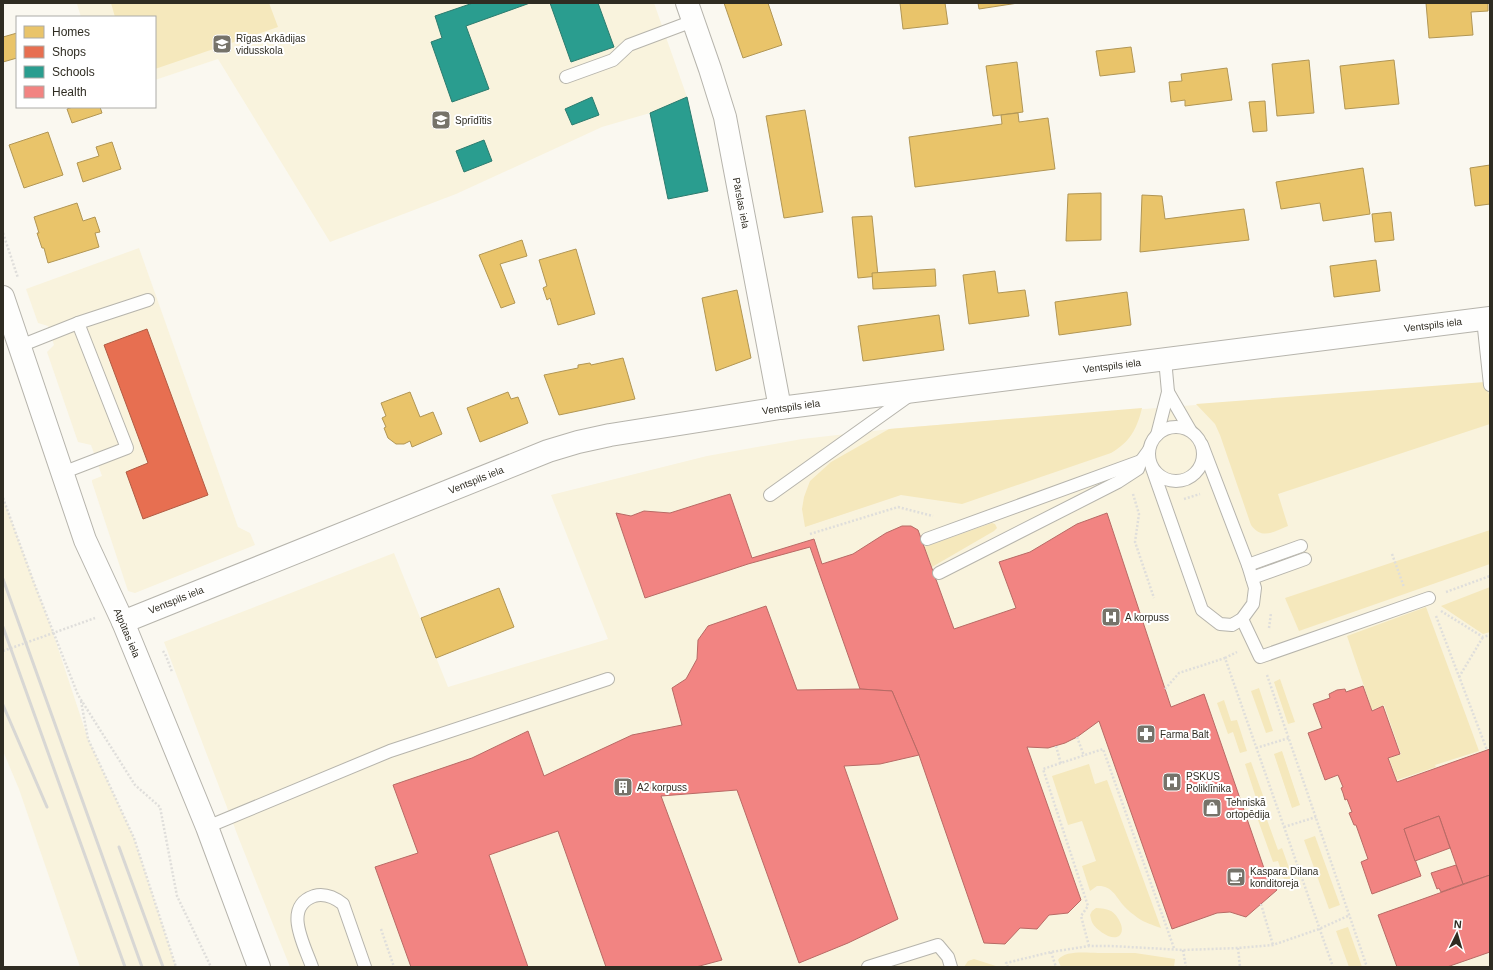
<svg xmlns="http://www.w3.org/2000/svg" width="1493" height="970" font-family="Arial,sans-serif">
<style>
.built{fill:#f9f3dd}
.green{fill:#f5e8bc}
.homes{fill:#e9c46a;stroke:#b19654}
.shops{fill:#e76f51;stroke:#b05b43}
.schools{fill:#2a9d8f;stroke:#2c7b6e}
.health{fill:#f28482;stroke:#b86a65}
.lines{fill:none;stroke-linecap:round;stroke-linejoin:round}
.lane-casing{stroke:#b6b4ac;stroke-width:14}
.street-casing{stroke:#b6b4ac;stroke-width:24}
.path{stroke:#dfdedb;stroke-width:2.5;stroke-dasharray:2 2;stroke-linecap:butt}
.lane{stroke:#fefefd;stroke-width:12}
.street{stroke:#fefefd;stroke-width:22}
.rail{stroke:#d8d7d4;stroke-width:3}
.labels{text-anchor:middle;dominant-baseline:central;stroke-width:4;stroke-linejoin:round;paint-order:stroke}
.poi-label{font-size:10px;fill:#2f2c22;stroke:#fff;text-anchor:start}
.street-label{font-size:10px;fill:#2f2c22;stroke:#fff}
</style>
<rect width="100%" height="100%" fill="#faf8f0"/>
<g class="built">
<polygon points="80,3 654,3 687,97 650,113 602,127 456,194 330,242 218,59 155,80 155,17 81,17 77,4"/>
<polygon points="139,248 238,527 250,533 255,545 135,593 128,591 92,482 92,480 102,476 91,445 78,442 47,352 54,345 48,326 38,323 26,289"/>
<polygon points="1490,382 1490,967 290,967 239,839 164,642 394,553 448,687 608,639 551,495 707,456 802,439 899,428"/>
<polygon points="3,498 53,633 88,739 134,838 176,967 80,967 19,789 3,751"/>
</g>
<g class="green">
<polygon points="111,3 269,3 278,27 155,69 155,17 115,17"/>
<path d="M1485,382L1490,398V424L1278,494L1288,526C1273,532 1262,540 1251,525L1220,435L1215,424L1196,404Z"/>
<path d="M1142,408C1137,429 1130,442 1111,453L962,504L901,495L805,527L802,509L804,497L810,481L831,462L889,429Z"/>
<polygon points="992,523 995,524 997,528 994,531 932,567 924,547"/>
<polygon points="1490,530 1490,564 1299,631 1285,598"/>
<polygon points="1490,587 1490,632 1483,634 1441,606"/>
<polygon points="1426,607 1479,751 1435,765 1436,767 1397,780 1389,758 1401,754 1384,705 1372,710 1347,636"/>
<polygon points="1280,679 1295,722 1288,724 1274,682"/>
<polygon points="1259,688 1273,731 1266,733 1251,691"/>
<polygon points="1224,700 1231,721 1237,720 1247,751 1240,753 1233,732 1228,734 1217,703"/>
<polygon points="1282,751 1300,805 1292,808 1274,754"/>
<polygon points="1251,762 1266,804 1259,807 1245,764"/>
<path d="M1089,764L1095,784L1107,780L1161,928C1153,925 1145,923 1138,918C1133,914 1127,910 1123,905C1115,895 1111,885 1097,886L1090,891L1082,866L1096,861L1082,821L1068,825L1052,776Z"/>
<polygon points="1266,817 1278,850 1282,848 1293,879 1285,882 1278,861 1273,862 1258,820"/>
<polygon points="1315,836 1340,905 1329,909 1304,840"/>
<path d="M1096,908C1101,908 1107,909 1111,911C1117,914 1127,930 1119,936C1111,941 1097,930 1093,924C1091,921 1091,918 1090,915L1092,911Z"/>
<polygon points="1348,927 1362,967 1349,967 1336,931"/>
<path d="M1098,953H1135L1175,959L1174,967H1061L1058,960C1065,950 1087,953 1098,953Z"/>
<polygon points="974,959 999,967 964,967 968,961"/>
</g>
<g class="homes">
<polygon points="724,3 768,3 782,45 743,58"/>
<polygon points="900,3 945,3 948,24 903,29"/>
<polygon points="978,3 1018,3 979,9"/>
<polygon points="1426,3 1488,3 1488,11 1471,12 1473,35 1429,38"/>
<polygon points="17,33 17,58 3,62 3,37"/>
<polygon points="1131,47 1135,72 1100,76 1096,51"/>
<polygon points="1309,60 1314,113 1277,116 1272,64"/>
<polygon points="1394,60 1399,104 1345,109 1340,66"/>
<polygon points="1017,62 1023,112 993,116 986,66"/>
<polygon points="1227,68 1232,100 1185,106 1185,100 1171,102 1169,82 1182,81 1181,74"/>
<polygon points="1265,101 1267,131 1253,132 1249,102"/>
<polygon points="73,107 100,107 102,113 72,123 67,109"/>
<polygon points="805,110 823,212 784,218 766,116"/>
<polygon points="1018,113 1019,122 1048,118 1055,169 915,187 909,137 1002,124 1001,115"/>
<polygon points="48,132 63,175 24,188 9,145"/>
<polygon points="112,142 121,169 83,182 77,163 99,156 96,147"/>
<polygon points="1490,165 1490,204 1475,206 1470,168"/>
<polygon points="1363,168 1370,214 1323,221 1320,203 1281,209 1276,182"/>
<polygon points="1101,193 1101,240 1066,241 1068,194"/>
<polygon points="1142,195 1162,196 1165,219 1244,209 1249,240 1140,252"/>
<polygon points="77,203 83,221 95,217 100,232 95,233 99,247 48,263 44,248 42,248 37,233 39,233 34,217"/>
<polygon points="1391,212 1394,240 1375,242 1372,214"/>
<polygon points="872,216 878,276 858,278 852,217"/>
<polygon points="522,240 527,256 500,264 515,303 501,308 479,255"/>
<polygon points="576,249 595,314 558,325 550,298 547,300 543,288 547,286 539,260"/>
<polygon points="1376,260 1380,291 1334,297 1330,266"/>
<polygon points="935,269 936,286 873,289 872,273"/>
<polygon points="995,271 998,293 1025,290 1029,316 969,324 963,275"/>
<polygon points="737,290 751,358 716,371 702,298"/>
<polygon points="1127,292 1131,325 1059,335 1055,302"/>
<polygon points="939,315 944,350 863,361 858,326"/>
<polygon points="623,358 635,399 559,415 544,375 578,368 578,365 590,363 591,365"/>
<polygon points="410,392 420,417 433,412 442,434 412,447 410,441 404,444 396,444 388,438 384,428 386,427 382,418 386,416 381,403"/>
<polygon points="508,392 511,399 518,397 528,423 480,442 467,408"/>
<polygon points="499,588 514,627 436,658 421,618"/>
</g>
<polygon class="shops" points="147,329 208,495 143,519 126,472 148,463 104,345"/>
<g class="schools">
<polygon points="473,3 530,3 466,26 489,89 452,102 431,42 442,38 435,16"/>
<polygon points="550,3 598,3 614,47 571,62"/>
<polygon points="592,97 599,115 572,125 565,109"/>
<polygon points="687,97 708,191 668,199 650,113"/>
<polygon points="484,140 492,161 464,172 456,151"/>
</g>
<g class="health">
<polygon points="730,494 752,558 814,539 822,564 853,554 886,533 902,526 911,526 918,530 954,629 1016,608 999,562 1030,552 1077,524 1107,513 1171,707 1204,694 1266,874 1277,890 1246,917 1230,912 1217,913 1172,929 1099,721 1077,737 1065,743 1048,748 1027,747 1081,900 1068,913 1049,915 1037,929 1020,928 1005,944 984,943 919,755 892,691 860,689 810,547 748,564 645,598 616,513 631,516 644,511 670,513"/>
<polygon points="766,606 797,690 860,689 892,691 919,755 880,764 844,766 898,919 848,943 799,963 737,790 661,796 722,960 696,967 606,967 558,831 489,855 528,967 411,967 375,867 418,853 393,785 472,758 528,731 544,776 632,735 682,725 672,688 686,679 697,659 698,640 708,626"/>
<polygon points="1363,686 1372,711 1383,706 1400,754 1388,758 1397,782 1490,749 1490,875 1463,884 1439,816 1404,829 1421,876 1372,894 1361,862 1368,859 1356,825 1354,825 1349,813 1352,812 1347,799 1345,800 1343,793 1341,788 1343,787 1338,775 1325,780 1308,733 1322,728 1313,704 1330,698 1329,694 1337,690 1345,689 1346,692"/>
<polygon points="1439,816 1450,848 1415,861 1404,829"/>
<polygon points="1456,865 1463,884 1441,892 1439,888 1437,889 1431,873"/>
<polygon points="1490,875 1490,952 1447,967 1397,967 1378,915"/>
</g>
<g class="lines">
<g class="lane-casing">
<g id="lane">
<polyline points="566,77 613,60 629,45 693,21"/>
<polyline points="1483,319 1490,385"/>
<polyline points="78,323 148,300"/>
<polyline points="20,346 78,323 127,448 62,473"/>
<polyline points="1168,392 1190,430"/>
<circle cx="1176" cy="454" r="27"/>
<polyline points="1157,435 1168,392 1165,359"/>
<polyline points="1152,468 1202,610 1220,624 1232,625 1242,619 1253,604 1255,588 1248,565 1202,445"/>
<polyline points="770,495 910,395"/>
<polyline points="927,539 1141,461"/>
<polyline points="1248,565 1301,546"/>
<polyline points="939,573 1118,482 1138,469 1141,461 1149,450"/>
<polyline points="1252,578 1305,559"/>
<polyline points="1242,619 1260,657 1429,598"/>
<polyline points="207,827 390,751 608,679"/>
<path d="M312,967C305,946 282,907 314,896C325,893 334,897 343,904L365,967"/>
<polyline points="868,967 938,945 948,957 951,967"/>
</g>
</g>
<g class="street-casing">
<g id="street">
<polyline points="687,3 710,69 725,117 780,408"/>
<polyline points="3,297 85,540 123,622 207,827 259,967"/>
<polyline points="123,622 548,451 578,442 610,435 780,408 1490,318"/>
</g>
</g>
<g class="path">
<polyline points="3,233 18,278"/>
<polyline points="1133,494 1139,514 1135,542 1154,598"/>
<polyline points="3,498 34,583 78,695 135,785 160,807 177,896 211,967"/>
<polyline points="1184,499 1200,494"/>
<polyline points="810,534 898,507 933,516"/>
<polyline points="1392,554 1404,587"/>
<polyline points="1446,592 1490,576"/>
<polyline points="1441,611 1483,637 1490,635"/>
<polyline points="1436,616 1487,750"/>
<polyline points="1269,628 1271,613"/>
<polyline points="3,651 95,618"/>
<polyline points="163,651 166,656 172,672"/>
<polyline points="1225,658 1237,652"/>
<polyline points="1267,675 1367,967"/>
<polyline points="1459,677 1483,637"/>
<polyline points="1165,689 1179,673 1225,658 1333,967"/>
<polyline points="81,701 88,739 134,838 176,967"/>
<polyline points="1077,737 1084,756"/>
<polyline points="1056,746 1061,764"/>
<polyline points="1256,748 1289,738"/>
<polyline points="1284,827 1316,817"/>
<polyline points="1261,904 1273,945"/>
<polyline points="381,929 394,967"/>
<polyline points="1089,946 1081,916 1088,906 1043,769 1103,749 1174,948"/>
<polyline points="1238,948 1240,967"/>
<polyline points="1183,950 1186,967"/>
<polyline points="1051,952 1056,967"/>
<polyline points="1008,967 1006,963 1051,952 1089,946 1111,946 1183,950 1238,948 1273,945 1319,929 1350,915"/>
</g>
<use href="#lane" class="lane"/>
<use href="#street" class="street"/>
<g class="rail">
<polyline points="3,579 142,967"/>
<polyline points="3,627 125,967"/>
<polyline points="3,705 47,807"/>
<polyline points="119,847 163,967"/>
</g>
</g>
<defs>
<g id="school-square" transform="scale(1)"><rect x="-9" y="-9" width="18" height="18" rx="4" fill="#76736a" stroke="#fff"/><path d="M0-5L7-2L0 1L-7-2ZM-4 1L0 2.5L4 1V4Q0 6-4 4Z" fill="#fff"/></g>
<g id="hospital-square" transform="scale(1)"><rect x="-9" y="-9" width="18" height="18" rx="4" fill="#76736a" stroke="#fff"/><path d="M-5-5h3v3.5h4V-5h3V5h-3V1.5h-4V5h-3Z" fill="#fff"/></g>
<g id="pharmacy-square" transform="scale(1)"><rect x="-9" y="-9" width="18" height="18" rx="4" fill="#76736a" stroke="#fff"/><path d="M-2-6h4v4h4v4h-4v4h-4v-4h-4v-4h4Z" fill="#fff"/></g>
<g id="building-square" transform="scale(1)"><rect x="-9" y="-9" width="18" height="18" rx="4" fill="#76736a" stroke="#fff"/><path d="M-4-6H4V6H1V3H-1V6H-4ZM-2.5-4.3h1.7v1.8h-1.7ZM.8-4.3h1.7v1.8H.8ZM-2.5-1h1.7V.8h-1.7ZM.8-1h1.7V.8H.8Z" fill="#fff"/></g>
<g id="shop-square" transform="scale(1)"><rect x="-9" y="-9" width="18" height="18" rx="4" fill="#76736a" stroke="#fff"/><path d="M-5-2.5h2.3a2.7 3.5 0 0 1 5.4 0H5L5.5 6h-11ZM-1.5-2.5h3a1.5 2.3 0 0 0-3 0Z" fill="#fff"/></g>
<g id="cafe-square" transform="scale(1)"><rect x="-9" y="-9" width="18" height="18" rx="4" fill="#76736a" stroke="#fff"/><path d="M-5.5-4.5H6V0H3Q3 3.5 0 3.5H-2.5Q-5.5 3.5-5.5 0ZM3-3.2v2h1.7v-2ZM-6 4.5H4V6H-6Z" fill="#fff"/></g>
</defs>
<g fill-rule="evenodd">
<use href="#school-square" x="222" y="44"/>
<use href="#school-square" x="441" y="120"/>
<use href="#hospital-square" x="1111" y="617"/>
<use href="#pharmacy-square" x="1146" y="734"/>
<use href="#hospital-square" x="1172" y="782"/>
<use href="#building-square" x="623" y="787"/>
<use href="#shop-square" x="1212" y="808"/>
<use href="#cafe-square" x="1236" y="877"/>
</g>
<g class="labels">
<g class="poi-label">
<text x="236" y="38">Rīgas Arkādijas<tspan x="236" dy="12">vidusskola</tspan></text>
<text x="455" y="120">Sprīdītis</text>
<text x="1125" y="617">A korpuss</text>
<text x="1160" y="734">Farma Balt</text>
<text x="1186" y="776">PSKUS<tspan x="1186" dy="12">Poliklīnika</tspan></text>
<text x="637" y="787">A2 korpuss</text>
<text x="1226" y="802">Tehniskā<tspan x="1226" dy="12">ortopēdija</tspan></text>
<text x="1250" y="871">Kaspara Dilana<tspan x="1250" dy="12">konditoreja</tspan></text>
</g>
<g class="street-label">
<text transform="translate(741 203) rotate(79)">Pārslas iela</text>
<text transform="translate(1433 325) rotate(-7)">Ventspils iela</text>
<text transform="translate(1112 366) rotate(-7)">Ventspils iela</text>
<text transform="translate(791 407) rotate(-8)">Ventspils iela</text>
<text transform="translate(476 480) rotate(-22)">Ventspils iela</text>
<text transform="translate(176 600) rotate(-22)">Ventspils iela</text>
<text transform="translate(127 633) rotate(67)">Atpūtas iela</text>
</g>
</g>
<rect width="1493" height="970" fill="none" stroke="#2f2c22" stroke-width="8"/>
<rect x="16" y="16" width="140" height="92" fill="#ffffff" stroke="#acaba7"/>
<rect x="24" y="26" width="20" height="12" fill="#e9c46a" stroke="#acaba7"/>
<text x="52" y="36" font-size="12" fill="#2f2c22">Homes</text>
<rect x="24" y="46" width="20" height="12" fill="#e76f51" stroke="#acaba7"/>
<text x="52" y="56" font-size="12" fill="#2f2c22">Shops</text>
<rect x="24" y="66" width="20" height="12" fill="#2a9d8f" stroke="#acaba7"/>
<text x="52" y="76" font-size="12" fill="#2f2c22">Schools</text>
<rect x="24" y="86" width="20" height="12" fill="#f28482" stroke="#acaba7"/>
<text x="52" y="96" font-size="12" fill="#2f2c22">Health</text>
<g transform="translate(1457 934) rotate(5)" stroke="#ffffff" stroke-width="3" paint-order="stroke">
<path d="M0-3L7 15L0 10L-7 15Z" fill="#2f2c22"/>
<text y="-6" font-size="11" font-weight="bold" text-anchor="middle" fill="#2f2c22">N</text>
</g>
</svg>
